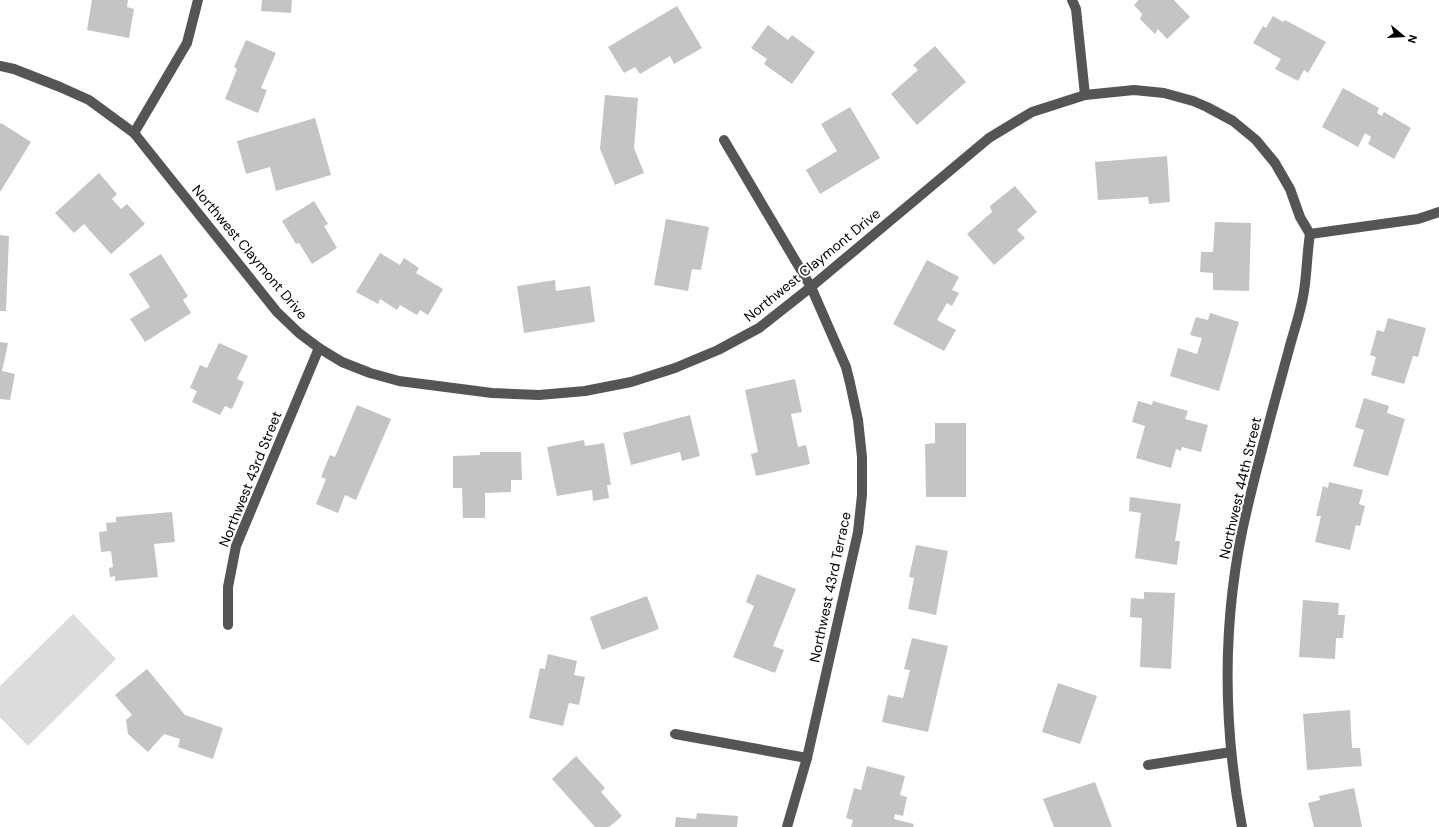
<svg xmlns="http://www.w3.org/2000/svg" width="1439" height="827" font-family="'DM Sans',sans-serif">
<style>
.green{fill:#dcdcdc}
.building{fill:#c4c4c4}
.lines{fill:none;stroke-linecap:round;stroke-linejoin:round}
.minor{stroke:#555;stroke-width:10}
.labels{text-anchor:middle;dominant-baseline:central;stroke-width:4;stroke-linejoin:round;paint-order:stroke}
.street-label{font-size:14px;fill:#000;stroke:#fff}
</style>
<rect width="100%" height="100%" fill="#fff"/>
<polygon class="green" points="73,614 116,659 28,746 0,717 0,686"/>
<g class="building">
<polygon points="92,0 128,0 127,7 134,9 129,38 87,30"/>
<polygon points="262,0 292,0 291,13 261,11"/>
<polygon points="1138,0 1174,0 1190,17 1167,39 1158,29 1155,34 1140,19 1142,14 1134,5 1138,1"/>
<polygon points="677,6 702,48 674,64 670,56 640,74 635,67 624,73 608,47"/>
<polygon points="1273,16 1283,22 1285,20 1326,42 1308,73 1304,70 1298,81 1275,69 1281,59 1253,43 1263,26 1266,28"/>
<polygon points="768,25 788,40 792,35 815,52 792,84 764,64 767,59 751,48"/>
<polygon points="246,40 276,53 261,88 267,90 258,113 225,99 237,69 234,67"/>
<polygon points="935,46 966,82 917,125 891,94 918,70 913,65"/>
<polygon points="1343,88 1379,108 1377,113 1382,116 1384,112 1411,128 1394,159 1368,144 1371,137 1365,133 1358,147 1322,127"/>
<polygon points="605,95 638,98 634,148 644,173 615,185 600,149"/>
<polygon points="850,107 880,158 820,194 806,170 837,151 821,124"/>
<polygon points="315,118 331,175 276,191 270,167 246,174 237,141"/>
<polygon points="1,123 31,142 0,192 0,124"/>
<polygon points="1167,156 1170,202 1149,204 1148,197 1098,200 1095,162"/>
<polygon points="99,173 117,194 112,199 121,209 127,204 145,224 111,254 84,224 74,233 55,213"/>
<polygon points="1015,186 1037,212 1017,230 1025,238 994,265 967,234 992,212 990,206"/>
<polygon points="314,201 328,224 324,226 337,248 312,264 299,243 296,244 282,221"/>
<polygon points="666,219 709,227 701,270 692,269 688,291 654,285"/>
<polygon points="1215,222 1251,223 1249,291 1213,290 1213,273 1200,272 1201,252 1213,252"/>
<polygon points="0,235 9,236 6,311 0,311"/>
<polygon points="380,253 400,265 404,258 419,268 416,273 443,289 428,315 420,310 417,315 400,305 397,310 380,299 378,304 356,292"/>
<polygon points="161,254 188,296 183,300 191,313 145,342 130,319 150,307 129,274"/>
<polygon points="927,260 959,277 952,290 959,293 952,306 947,303 937,320 956,330 944,351 893,324"/>
<polygon points="555,280 556,291 590,286 595,322 524,333 517,286"/>
<polygon points="1210,313 1239,322 1219,391 1170,376 1178,348 1197,354 1202,338 1190,335 1196,317 1208,320"/>
<polygon points="1388,318 1426,328 1418,357 1413,356 1404,384 1371,375 1376,357 1370,355 1377,330 1384,332"/>
<polygon points="0,342 8,343 2,371 15,374 10,400 0,399"/>
<polygon points="219,343 248,356 237,379 244,382 232,409 225,406 220,415 192,402 197,391 190,388 200,365 207,368"/>
<polygon points="795,379 802,412 791,414 798,447 806,445 810,464 756,476 751,454 758,452 745,390"/>
<polygon points="1364,398 1389,406 1387,413 1405,419 1388,476 1353,466 1364,430 1355,427"/>
<polygon points="1138,401 1152,405 1153,401 1188,411 1185,419 1208,425 1201,452 1182,447 1181,451 1176,449 1171,468 1136,458 1145,426 1132,422"/>
<polygon points="357,405 391,419 356,500 345,495 338,513 316,504 326,479 321,477 330,455 335,457"/>
<polygon points="690,415 700,456 682,461 680,452 631,465 623,433"/>
<polygon points="935,423 966,423 966,497 926,497 925,444 935,443"/>
<polygon points="584,440 585,446 604,443 611,485 607,485 609,498 593,501 592,490 557,496 547,447"/>
<polygon points="480,452 521,452 522,480 511,480 511,492 485,493 485,518 463,518 462,488 453,488 453,456 480,455"/>
<polygon points="1329,482 1363,490 1359,504 1365,506 1360,526 1356,525 1350,550 1315,542 1321,516 1316,516 1323,486 1328,488"/>
<polygon points="1130,497 1181,504 1175,541 1180,541 1177,565 1135,558 1141,513 1129,511"/>
<polygon points="172,512 175,542 154,544 158,577 115,581 115,576 110,577 109,568 113,567 111,551 101,552 99,532 107,531 106,523 116,522 116,517"/>
<polygon points="916,545 948,551 936,615 908,609 914,578 909,577"/>
<polygon points="757,574 796,589 773,646 784,650 775,673 733,657 754,606 746,602"/>
<polygon points="1144,592 1175,593 1171,669 1140,667 1142,618 1130,617 1131,598 1144,599"/>
<polygon points="647,596 659,629 602,650 590,617"/>
<polygon points="1303,600 1339,603 1338,615 1345,615 1343,638 1336,638 1335,659 1299,657"/>
<polygon points="912,638 948,646 928,732 882,722 888,695 903,698 910,670 904,669"/>
<polygon points="548,654 577,661 574,675 585,677 579,705 569,703 563,726 529,718 540,668 545,669"/>
<polygon points="147,669 185,715 223,728 213,759 178,747 180,739 164,734 148,752 128,734 126,720 132,715 115,695"/>
<polygon points="1058,683 1097,696 1080,744 1042,732"/>
<polygon points="1350,710 1352,748 1360,748 1362,766 1307,770 1303,714"/>
<polygon points="576,756 605,788 601,792 622,816 609,827 595,827 552,779"/>
<polygon points="867,766 905,776 900,795 907,797 903,816 895,814 894,819 914,824 913,827 851,827 853,820 846,818 854,788 861,790"/>
<polygon points="1095,782 1112,827 1054,827 1043,799"/>
<polygon points="1354,788 1362,827 1314,827 1308,803 1320,800 1319,796"/>
<polygon points="697,813 738,816 737,827 675,827 676,817 696,819"/>
</g>
<g class="lines">
<g class="minor">
<polyline points="1072,0 1076,9 1085,95"/>
<polyline points="0,66 14,69 60,87 89,100 134,133 277,312 299,333 319,348 342,362 370,373 399,381 492,393 539,395 585,391 631,382 675,368 718,350 759,328 811,287 989,138 1032,112 1085,95 1134,90 1164,93 1193,101 1207,107 1233,121 1256,140 1275,163 1290,189 1300,217 1310,234"/>
<polyline points="134,133 187,43 198,0"/>
<polyline points="724,140 811,287 846,367 850,383 858,420 862,457 862,495 858,532 807,758 787,827"/>
<polyline points="1310,234 1418,219 1439,212"/>
<polyline points="228,625 228,587 236,546 319,348"/>
<polyline points="675,734 807,758"/>
<polyline points="1148,765 1231,752"/>
<path d="M1242,827C1222,720 1222,611 1248,505C1260,454 1274,404 1288,353C1293,333 1301,312 1304,291C1307,272 1307,253 1310,234"/>
</g>
</g>
<g class="labels">
<g class="street-label">
<text transform="translate(250 252) rotate(50)">Northwest Claymont Drive</text>
<text transform="translate(812 265) rotate(-39)">Northwest Claymont Drive</text>
<text transform="translate(250 479) rotate(-68)">Northwest 43rd Street</text>
<text transform="translate(1240 488) rotate(-77)">Northwest 44th Street</text>
<text transform="translate(830 587) rotate(-78)">Northwest 43rd Terrace</text>
</g>
</g>
<g transform="translate(1403 36) rotate(108)" stroke="#ffffff" stroke-width="3" paint-order="stroke">
<path d="M0-3L7 15L0 10L-7 15Z" fill="#000000"/>
<text y="-6" font-size="11" font-weight="bold" text-anchor="middle" fill="#000000">N</text>
</g>
</svg>
